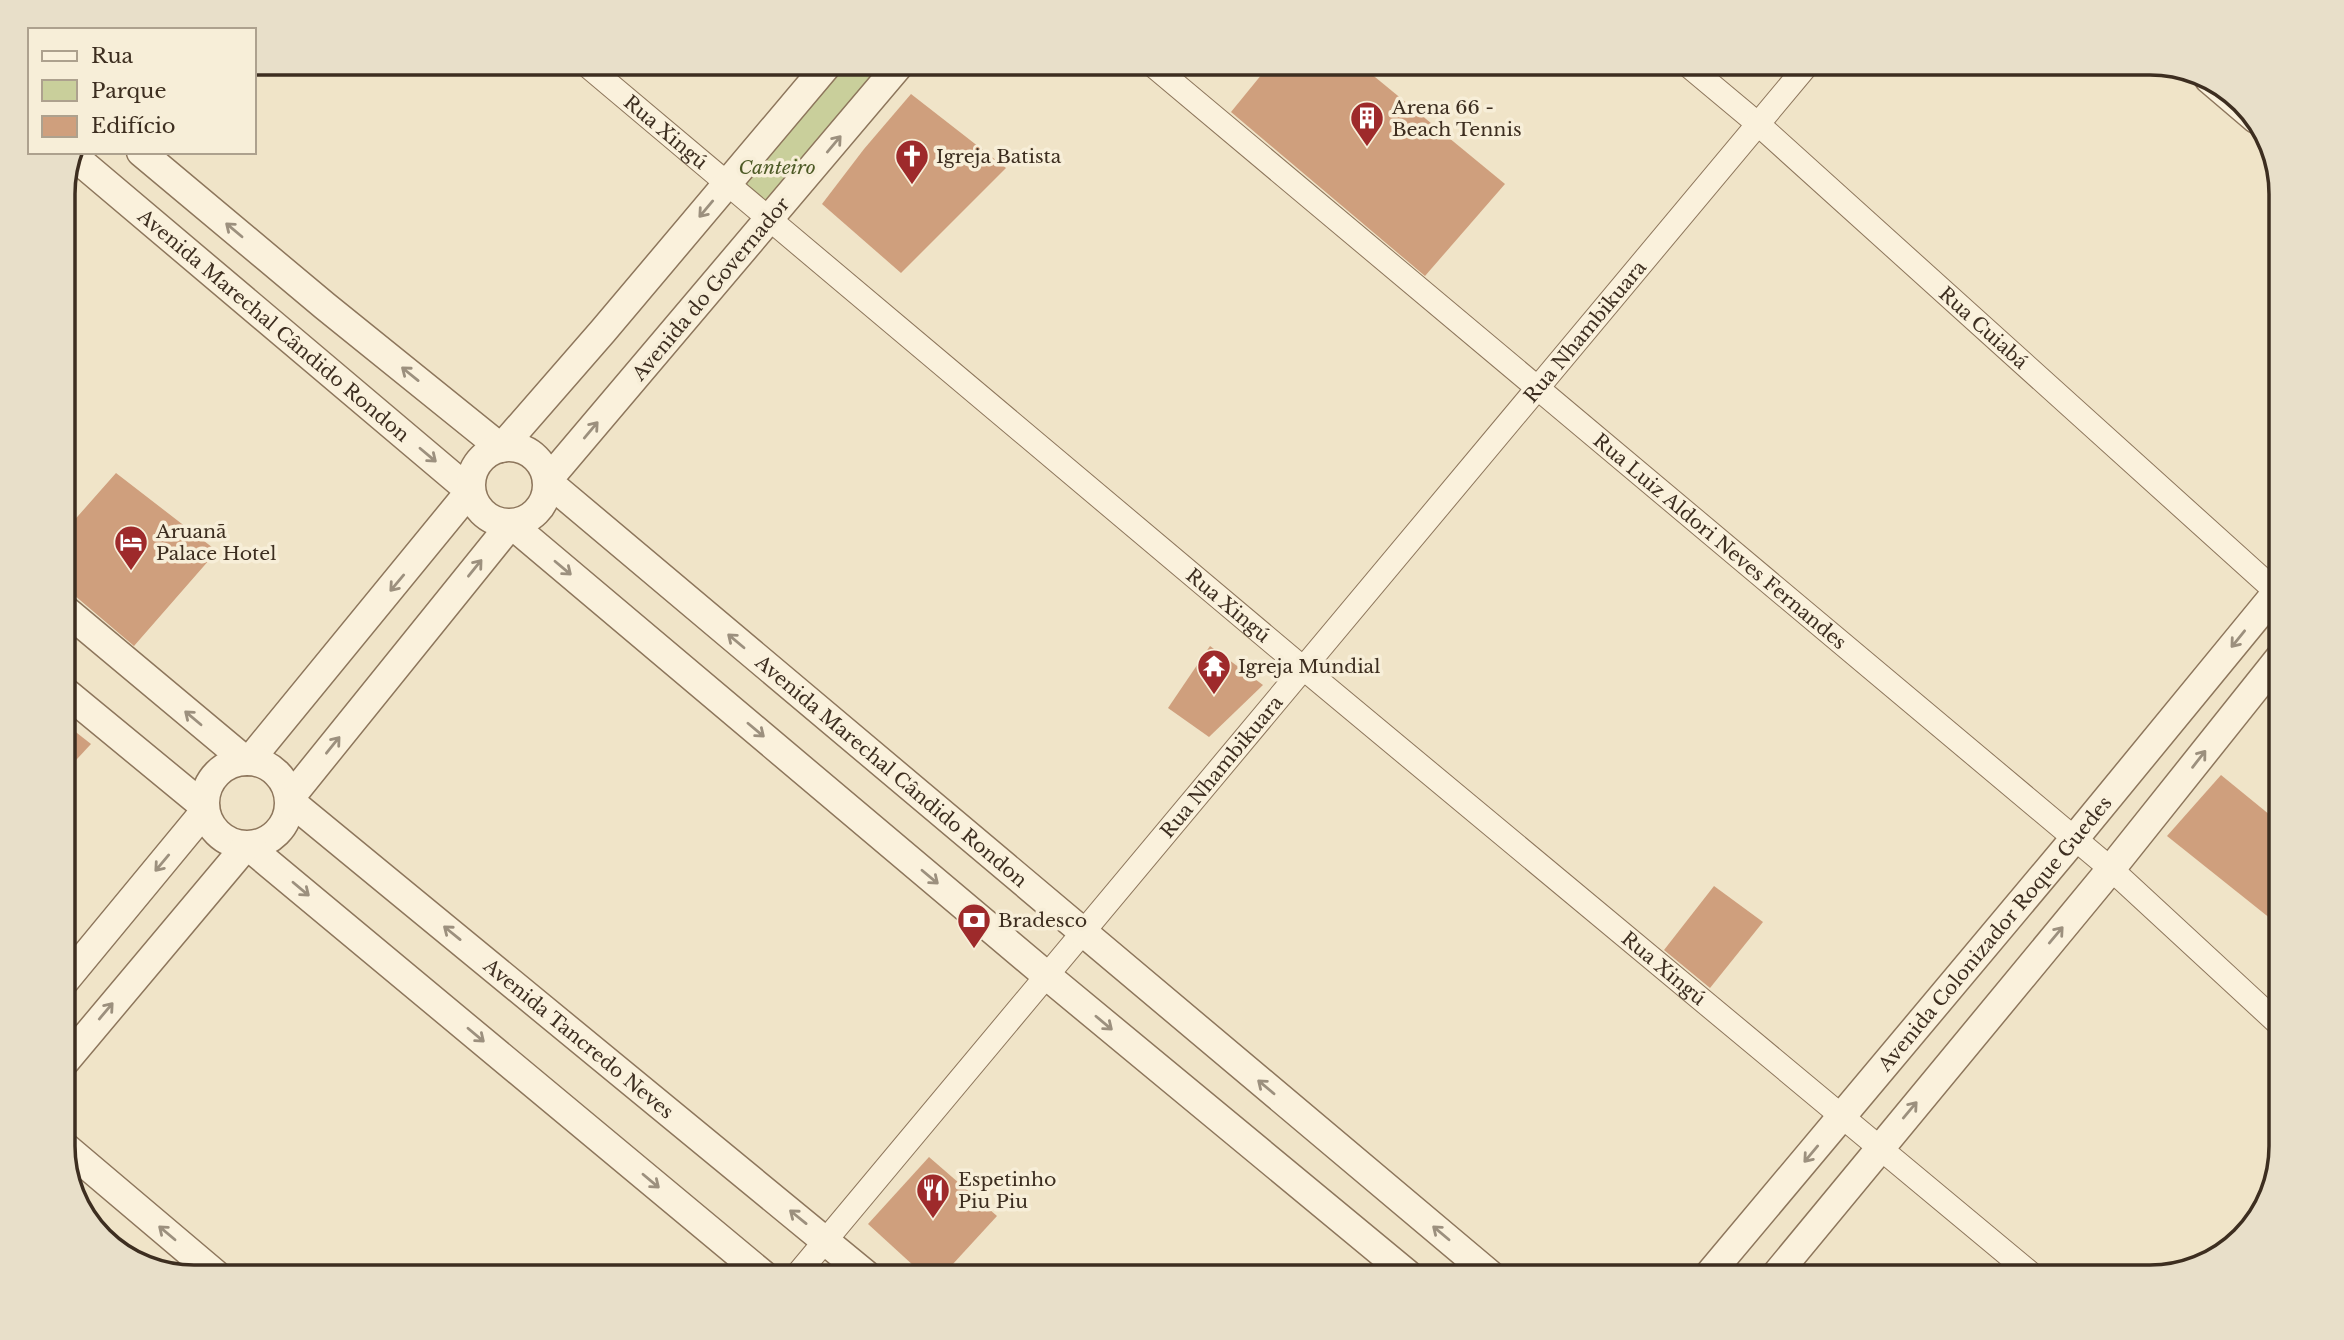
<svg xmlns="http://www.w3.org/2000/svg" width="2344" height="1340" font-family="'Libre Baskerville',serif">
<style>
.green{fill:#c9cf9b}
.building{fill:#cf9f7d}
.lines{fill:none;stroke-linecap:round;stroke-linejoin:round}
.minor-casing{stroke:#8d765c;stroke-width:25}
.tertiary-casing{stroke:#8d765c;stroke-width:31}
.minor{stroke:#faf1dc;stroke-width:23}
.tertiary{stroke:#faf1dc;stroke-width:28}
.oneway{stroke:#9c907e}
.labels{text-anchor:middle;dominant-baseline:central;stroke-width:7;stroke-linejoin:round;paint-order:stroke}
.poi-label{font-size:19px;fill:#3d2e20;stroke:#f7eed8;text-anchor:start}
.street-label{font-size:19px;fill:#3d2e20;stroke:#f7eed8}
.park-label{font-size:19px;font-style:italic;fill:#4d5a26;stroke:#f7eed8}
.rim{fill:none;stroke:#3d2e20;stroke-width:3.5}
</style>
<rect width="100%" height="100%" fill="#f0e4c8"/>
<polygon class="green" points="829,63 900,63 770,218 729,182"/>
<g class="building">
<polygon points="1271,63 1358,63 1505,184 1425,276 1231,112"/>
<polygon points="911,94 1006,168 901,273 822,204 864,149"/>
<polygon points="116,473 217,551 134,646 74,595 63,592 63,533"/>
<polygon points="1210,646 1263,685 1209,737 1168,708"/>
<polygon points="63,722 91,744 63,774"/>
<polygon points="2221,775 2281,824 2281,927 2167,836"/>
<polygon points="1714,886 1763,922 1710,988 1664,950"/>
<polygon points="929,1157 997,1216 941,1277 926,1277 868,1224"/>
</g>
<g class="lines">
<g class="minor-casing">
<g id="minor">
<path id="s1" d="M584,63L1303,668L2035,1277"/>
<path id="s2" d="M1150,63L2111,869L2281,1026"/>
<path id="s3" d="M1685,63L1758,124L2281,596"/>
<path id="s4" d="M795,1277L1809,63"/>
</g>
</g>
<g class="tertiary-casing">
<g id="tertiary">
<path id="s5" d="M901,63L547,481L1493,1277"/>
<polyline points="2209,79 2256,119"/>
<polyline points="141,152 325,306 501,448 603,331 829,63"/>
<path id="s6" d="M76,158L470,491L249,761"/>
<circle cx="509" cy="485" r="38"/>
<polyline points="63,608 246,761"/>
<polyline points="63,690 205,807"/>
<circle cx="247" cy="803" r="42"/>
<polyline points="290,798 511,524 1046,975 1411,1277"/>
<path id="s7" d="M290,801L869,1277"/>
<polyline points="248,846 766,1277"/>
<polyline points="63,983 205,811"/>
<polyline points="63,1064 246,846"/>
<polyline points="63,1145 219,1277"/>
<path id="s8" d="M1707,1277L2075,838L2281,587"/>
<polyline points="1774,1277 2111,869 2281,656"/>
</g>
</g>
<use href="#minor" class="minor"/>
<use href="#tertiary" class="tertiary"/>
</g>
<defs><path id="oneway-shaft" d="M-6 0H5M1.5-3L5.5 0L1.5 3" fill="none" stroke-width="1.6" stroke-linecap="round" stroke-linejoin="round" transform="scale(1.75)"/></defs>
<g class="oneway">
<use href="#oneway-shaft" transform="translate(834 144) rotate(-50)"/>
<use href="#oneway-shaft" transform="translate(706 209) rotate(130)"/>
<use href="#oneway-shaft" transform="translate(234 230) rotate(-140)"/>
<use href="#oneway-shaft" transform="translate(410 374) rotate(-141)"/>
<use href="#oneway-shaft" transform="translate(591 430) rotate(-50)"/>
<use href="#oneway-shaft" transform="translate(428 455) rotate(40)"/>
<use href="#oneway-shaft" transform="translate(475 568) rotate(-51)"/>
<use href="#oneway-shaft" transform="translate(563 568) rotate(40)"/>
<use href="#oneway-shaft" transform="translate(397 583) rotate(130)"/>
<use href="#oneway-shaft" transform="translate(2238 639) rotate(129)"/>
<use href="#oneway-shaft" transform="translate(736 641) rotate(-140)"/>
<use href="#oneway-shaft" transform="translate(193 718) rotate(-140)"/>
<use href="#oneway-shaft" transform="translate(756 730) rotate(40)"/>
<use href="#oneway-shaft" transform="translate(333 745) rotate(-51)"/>
<use href="#oneway-shaft" transform="translate(2199 759) rotate(-52)"/>
<use href="#oneway-shaft" transform="translate(162 863) rotate(130)"/>
<use href="#oneway-shaft" transform="translate(930 877) rotate(40)"/>
<use href="#oneway-shaft" transform="translate(301 889) rotate(40)"/>
<use href="#oneway-shaft" transform="translate(452 933) rotate(-141)"/>
<use href="#oneway-shaft" transform="translate(2056 935) rotate(-50)"/>
<use href="#oneway-shaft" transform="translate(106 1011) rotate(-50)"/>
<use href="#oneway-shaft" transform="translate(1104 1023) rotate(40)"/>
<use href="#oneway-shaft" transform="translate(476 1035) rotate(40)"/>
<use href="#oneway-shaft" transform="translate(1266 1087) rotate(-140)"/>
<use href="#oneway-shaft" transform="translate(1910 1110) rotate(-50)"/>
<use href="#oneway-shaft" transform="translate(1811 1154) rotate(130)"/>
<use href="#oneway-shaft" transform="translate(651 1181) rotate(40)"/>
<use href="#oneway-shaft" transform="translate(798 1217) rotate(-141)"/>
<use href="#oneway-shaft" transform="translate(167 1233) rotate(-140)"/>
<use href="#oneway-shaft" transform="translate(1441 1233) rotate(-140)"/>
</g>
<defs>
<g id="building-pin" transform="scale(1.75)"><path d="M0 17L-7.5 6A9.5 9.5 0 1 1 7.5 6Z" fill="#9e2a2b" stroke="#f7eed8"/><path d="M-4-6H4V6H1V3H-1V6H-4ZM-2.5-4.3h1.7v1.8h-1.7ZM.8-4.3h1.7v1.8H.8ZM-2.5-1h1.7V.8h-1.7ZM.8-1h1.7V.8H.8Z" fill="#fff"/></g>
<g id="church-pin" transform="scale(1.75)"><path d="M0 17L-7.5 6A9.5 9.5 0 1 1 7.5 6Z" fill="#9e2a2b" stroke="#f7eed8"/><path d="M-1.2-6h2.4v3.5h3.3v2.4h-3.3V6h-2.4V-.1h-3.3v-2.4h3.3Z" fill="#fff"/></g>
<g id="hotel-pin" transform="scale(1.75)"><path d="M0 17L-7.5 6A9.5 9.5 0 1 1 7.5 6Z" fill="#9e2a2b" stroke="#f7eed8"/><path d="M-6-4.5h1.5V1H6V5H4.5V3h-9V5H-6ZM-4 0a1.8 1.8 0 1 1 3.6 0ZM.5 0V-2.5h3Q6-2.5 6 0Z" fill="#fff"/></g>
<g id="temple-pin" transform="scale(1.75)"><path d="M0 17L-7.5 6A9.5 9.5 0 1 1 7.5 6Z" fill="#9e2a2b" stroke="#f7eed8"/><path d="M0-6L5-2H3V0L6.5 2.5H4V6H1.5V3h-3V6H-4V2.5H-6.5L-3 0V-2H-5Z" fill="#fff"/></g>
<g id="bank-pin" transform="scale(1.75)"><path d="M0 17L-7.5 6A9.5 9.5 0 1 1 7.5 6Z" fill="#9e2a2b" stroke="#f7eed8"/><path d="M-6-4H6V4H-6ZM0-2.3a2.3 2.3 0 1 0 0 4.6a2.3 2.3 0 1 0 0-4.6Z" fill="#fff"/></g>
<g id="restaurant-pin" transform="scale(1.75)"><path d="M0 17L-7.5 6A9.5 9.5 0 1 1 7.5 6Z" fill="#9e2a2b" stroke="#f7eed8"/><path d="M-5-6h1v4h1v-4h1v4h1v-4h1v5L-1.5 .5V6h-2V.5L-5-1ZM5-6V6H3V1.5H1.5Q1.5-4 5-6Z" fill="#fff"/></g>
</defs>
<g fill-rule="evenodd">
<use href="#building-pin" x="1367" y="118"/>
<use href="#church-pin" x="912" y="156"/>
<use href="#hotel-pin" x="131" y="542"/>
<use href="#temple-pin" x="1214" y="666"/>
<use href="#bank-pin" x="974" y="920"/>
<use href="#restaurant-pin" x="933" y="1190"/>
</g>
<g class="labels">
<g class="poi-label">
<text x="1392" y="107">Arena 66 -<tspan x="1392" dy="22">Beach Tennis</tspan></text>
<text x="936" y="156">Igreja Batista</text>
<text x="156" y="531">Aruanã<tspan x="156" dy="22">Palace Hotel</tspan></text>
<text x="1238" y="666">Igreja Mundial</text>
<text x="998" y="920">Bradesco</text>
<text x="958" y="1179">Espetinho<tspan x="958" dy="22">Piu Piu</tspan></text>
</g>
<g class="street-label">
<text stroke="none"><textPath href="#s1" startOffset="107">Rua Xingú</textPath></text>
<text transform="translate(711 289) rotate(-50)">Avenida do Governador</text>
<text stroke="none"><textPath href="#s6" startOffset="259">Avenida Marechal Cândido Rondon</textPath></text>
<text stroke="none"><textPath href="#s3" startOffset="399">Rua Cuiabá</textPath></text>
<text stroke="none"><textPath href="#s4" startOffset="1232">Rua Nhambikuara</textPath></text>
<text stroke="none"><textPath href="#s2" startOffset="744">Rua Luiz Aldori Neves Fernandes</textPath></text>
<text stroke="none"><textPath href="#s1" startOffset="842">Rua Xingú</textPath></text>
<text stroke="none"><textPath href="#s4" startOffset="665">Rua Nhambikuara</textPath></text>
<text stroke="none"><textPath href="#s5" startOffset="998">Avenida Marechal Cândido Rondon</textPath></text>
<text stroke="none"><textPath href="#s8" startOffset="448">Avenida Colonizador Roque Guedes</textPath></text>
<text stroke="none"><textPath href="#s1" startOffset="1409">Rua Xingú</textPath></text>
<text stroke="none"><textPath href="#s7" startOffset="374">Avenida Tancredo Neves</textPath></text>
</g>
<g class="park-label">
<text x="777" y="167">Canteiro</text>
</g>
</g>
<path d="M0 0H2344V1340H0ZM194 75H2150A119 119 0 0 1 2269 194V1146A119 119 0 0 1 2150 1265H194A119 119 0 0 1 75 1146V194A119 119 0 0 1 194 75Z" fill="#e8dfc9" fill-rule="evenodd"/>
<path class="rim" d="M194 75H2150A119 119 0 0 1 2269 194V1146A119 119 0 0 1 2150 1265H194A119 119 0 0 1 75 1146V194A119 119 0 0 1 194 75Z"/>
<rect x="28" y="28" width="228" height="126" fill="#f7eed8" stroke="#ada18e" stroke-width="2"/>
<rect x="42" y="51" width="35" height="10" fill="#faf1dc" stroke="#ada18e" stroke-width="2"/>
<text x="91" y="63" font-size="21" fill="#3d2e20">Rua</text>
<rect x="42" y="80" width="35" height="21" fill="#c9cf9b" stroke="#ada18e" stroke-width="2"/>
<text x="91" y="98" font-size="21" fill="#3d2e20">Parque</text>
<rect x="42" y="116" width="35" height="21" fill="#cf9f7d" stroke="#ada18e" stroke-width="2"/>
<text x="91" y="133" font-size="21" fill="#3d2e20">Edifício</text>
</svg>
